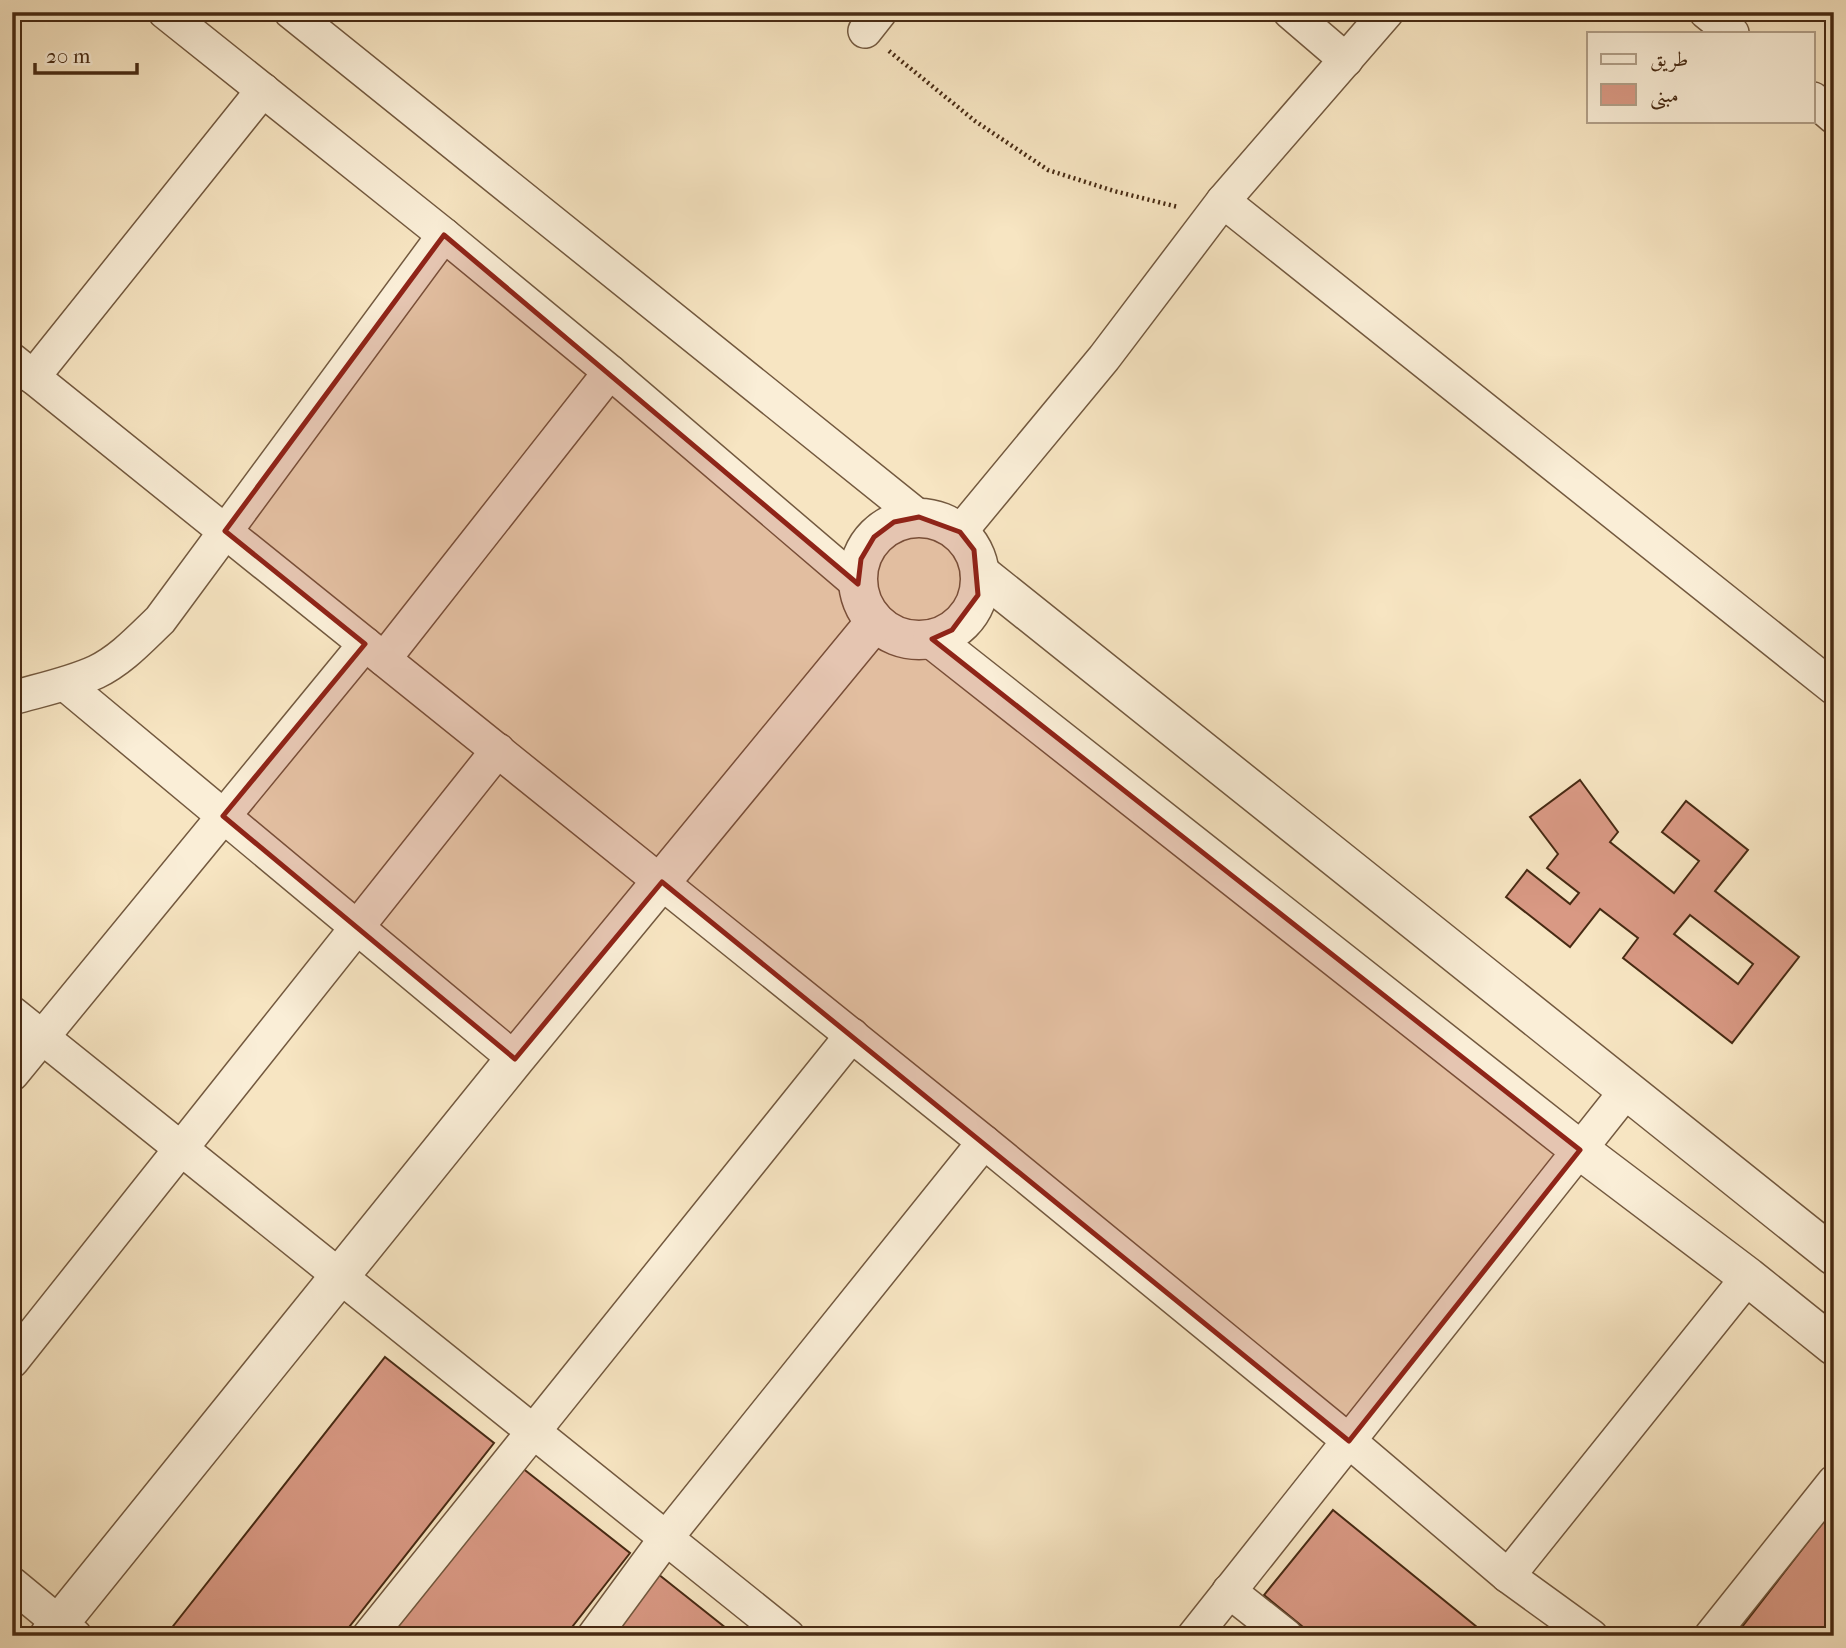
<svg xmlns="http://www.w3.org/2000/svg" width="1846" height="1648" font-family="'IM FELL French Canon',Amiri,serif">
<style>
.building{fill:#d99984;stroke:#472a13;stroke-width:2;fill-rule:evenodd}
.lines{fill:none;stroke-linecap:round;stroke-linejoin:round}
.minor-casing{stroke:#73593f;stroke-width:36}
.tertiary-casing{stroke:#73593f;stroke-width:41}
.path{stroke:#472a13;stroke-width:4.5;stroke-dasharray:2 3.5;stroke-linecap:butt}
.minor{stroke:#faeed7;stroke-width:33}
.tertiary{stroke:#faeed7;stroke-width:38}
.marked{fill:#8f2418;fill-opacity:0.2;stroke:#8f2418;stroke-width:5;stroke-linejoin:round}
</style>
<rect width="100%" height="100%" fill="#f7e5c2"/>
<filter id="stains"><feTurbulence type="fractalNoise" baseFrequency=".00286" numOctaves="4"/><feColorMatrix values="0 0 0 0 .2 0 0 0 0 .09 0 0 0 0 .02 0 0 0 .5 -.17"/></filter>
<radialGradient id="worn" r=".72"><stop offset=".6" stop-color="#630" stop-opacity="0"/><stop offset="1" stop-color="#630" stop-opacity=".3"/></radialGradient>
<g class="building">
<path d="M1580,780L1618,832L1610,842L1674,893L1699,861L1662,832L1686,801L1748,850L1715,891L1799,957L1732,1043L1623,958L1638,938L1600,909L1570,947L1506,897L1527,870L1570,904L1579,893L1547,868L1558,854L1530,817ZM1690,915L1753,964L1738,984L1674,934Z"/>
<polygon points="385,1357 494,1443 342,1636 177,1636 170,1630"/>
<polygon points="521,1467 630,1553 565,1636 388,1636"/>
<polygon points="1834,1508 1834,1636 1735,1636"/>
<polygon points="1333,1510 1488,1636 1314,1636 1264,1595"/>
<polygon points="653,1570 736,1636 600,1636"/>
</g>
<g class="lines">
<g class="minor-casing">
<g id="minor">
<polyline points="165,12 444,235 610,372 858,584"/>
<polyline points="291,12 919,517"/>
<polyline points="1290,12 1346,60"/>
<polyline points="1706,12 1732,33"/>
<polyline points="865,31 880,12"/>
<polyline points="1813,99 1834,117"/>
<polyline points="1223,201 1834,688"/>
<polyline points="12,360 984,1142 1349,1441 1508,1576 1591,1636"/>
<polyline points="33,377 263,90"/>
<polyline points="960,532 1104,358 1223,201 1387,12"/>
<polyline points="384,659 610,372"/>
<polyline points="65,684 515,1059"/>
<path d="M12,698C40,690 70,684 96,672C121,660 140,639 160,620L444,235"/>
<polyline points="12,1013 788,1636"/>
<polyline points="12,1074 365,644"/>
<polyline points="12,1361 498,750"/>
<polyline points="1508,1576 1748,1277"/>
<polyline points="12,1584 75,1636"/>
<polyline points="1229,1591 1286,1636"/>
<polyline points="369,1636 852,1035"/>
<polyline points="594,1636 666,1538 984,1142"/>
<polyline points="1194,1636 1627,1090"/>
<polyline points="1711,1636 1834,1482"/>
</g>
</g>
<g class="tertiary-casing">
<g id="tertiary">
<circle cx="919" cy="579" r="61"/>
<polyline points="980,573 1834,1256"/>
<polyline points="932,639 1580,1150 1748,1277 1834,1346"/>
<polyline points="49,1636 515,1059 875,622"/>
</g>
</g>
<polyline class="path" points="889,51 975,121 1048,170 1114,191 1178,207"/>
<use href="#minor" class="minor"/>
<use href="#tertiary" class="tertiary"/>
</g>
<path class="marked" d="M444,235L858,584L861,559L874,537L894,522L919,517L960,532L974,550L978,595L952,630L932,639L1580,1150L1349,1441L662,882L515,1059L223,816L365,644L225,531Z"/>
<rect width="1846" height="1648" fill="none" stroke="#f7e5c2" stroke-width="42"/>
<rect x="14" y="14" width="1818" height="1620" fill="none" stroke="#472a13" stroke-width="3.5"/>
<rect x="21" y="21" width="1804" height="1606" fill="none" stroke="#472a13" stroke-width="2"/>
<rect x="1587" y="32" width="228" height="91" fill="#faeed7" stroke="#b2a089" stroke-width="2"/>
<rect x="1601" y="54" width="35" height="10" fill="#faeed7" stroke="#b2a089" stroke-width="2"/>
<text x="1650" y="66" font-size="21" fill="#472a13">طريق</text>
<rect x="1601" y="84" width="35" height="21" fill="#d99984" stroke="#b2a089" stroke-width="2"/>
<text x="1650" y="102" font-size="21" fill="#472a13">مبنى</text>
<path d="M35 63v10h102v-10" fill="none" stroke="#472a13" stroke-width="3.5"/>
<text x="46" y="63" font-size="21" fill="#472a13" stroke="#faeed7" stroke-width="5" paint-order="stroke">20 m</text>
<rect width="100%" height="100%" filter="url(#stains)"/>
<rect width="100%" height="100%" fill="url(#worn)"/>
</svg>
